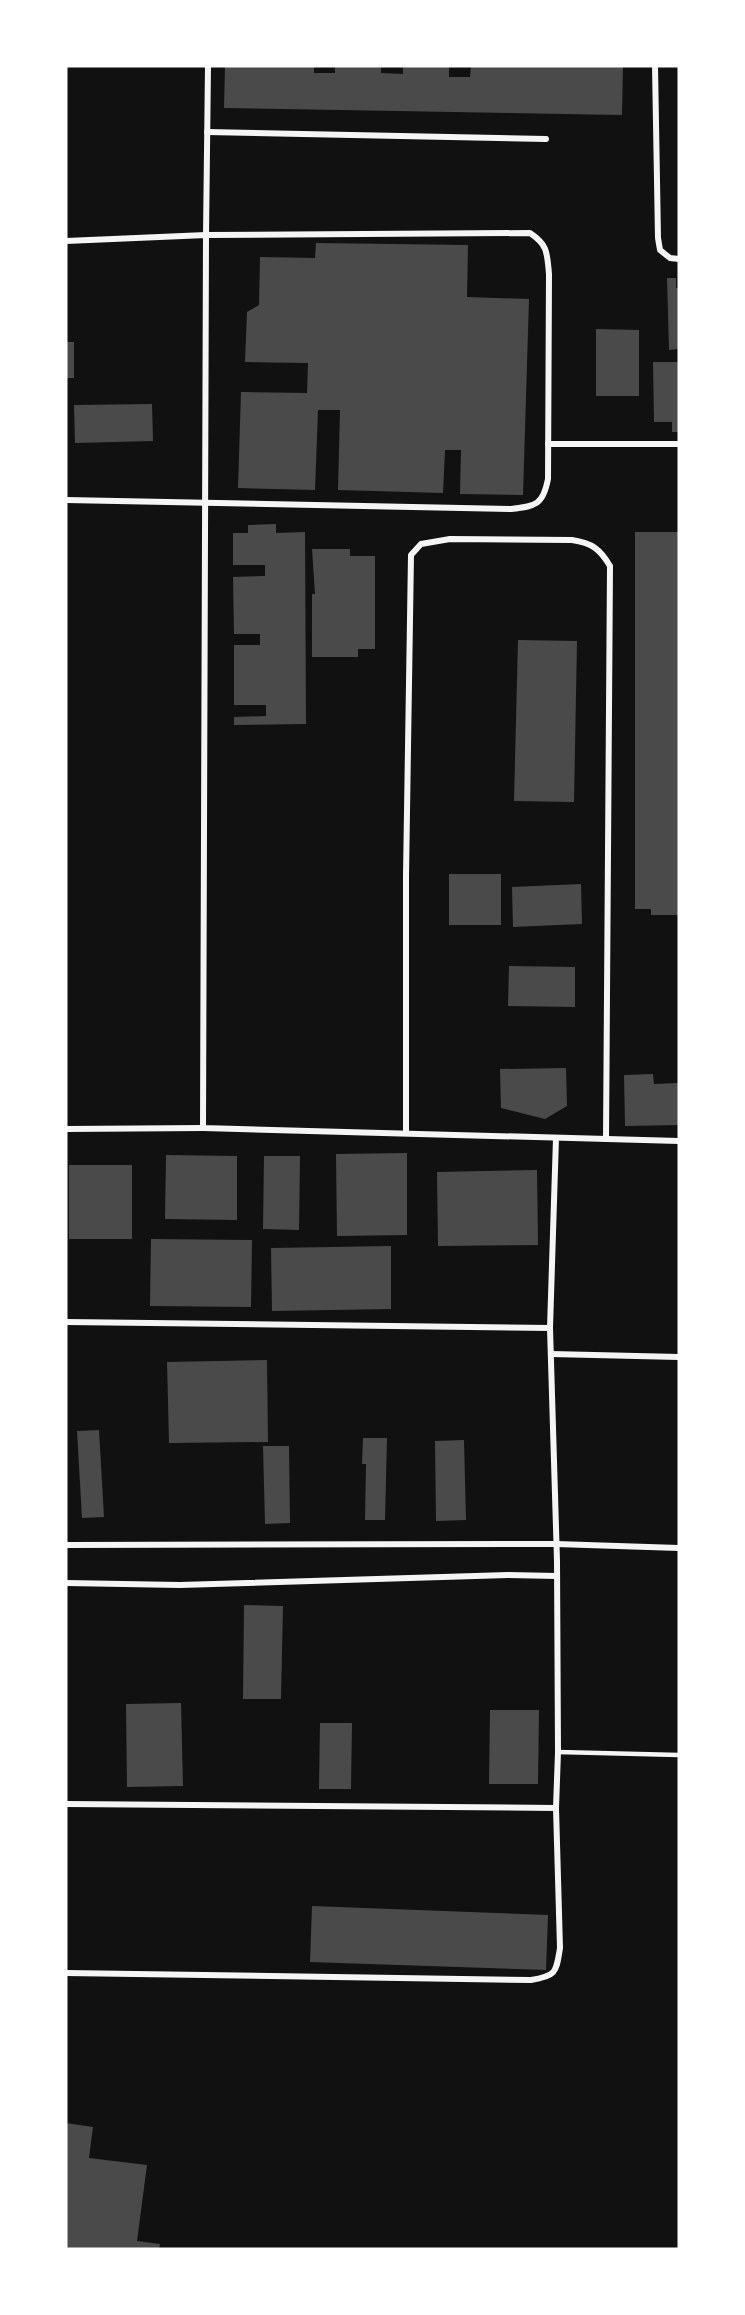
<svg xmlns="http://www.w3.org/2000/svg" width="745" height="2315" font-family="'Noto Sans',sans-serif">
<style>
.building{fill:#4a4a4a}
.lines{fill:none;stroke-linecap:round;stroke-linejoin:round}
.service{stroke:#f5f5f5;stroke-width:4.5}
.minor{stroke:#f5f5f5;stroke-width:6}
</style>
<rect width="100%" height="100%" fill="#111"/>
<g class="building">
<polygon points="225,66 314,66 314,73 335,73 335,66 381,66 381,73 403,74 403,66 449,66 449,77 470,77 471,66 623,66 622,115 224,108"/>
<polygon points="316,243 468,245 467,297 529,299 523,495 460,494 461,450 445,450 443,493 338,490 340,410 318,410 315,490 238,488 241,392 307,393 308,363 245,362 247,312 259,305 260,257 315,258"/>
<polygon points="667,278 676,278 676,288 679,288 679,349 669,350"/>
<polygon points="596,329 639,330 639,396 596,396"/>
<rect x="66" y="342" width="8" height="36"/>
<polygon points="653,362 679,362 679,432 672,432 672,422 654,422"/>
<polygon points="152,404 153,441 75,443 74,405"/>
<polygon points="276,524 276,533 305,532 306,724 234,725 234,717 266,716 266,705 234,705 234,645 260,645 260,634 234,634 233,577 265,576 265,565 233,565 233,533 248,533 248,525"/>
<polygon points="635,532 679,532 679,915 651,915 651,909 635,909"/>
<polygon points="312,549 350,549 350,556 375,556 375,649 358,649 358,657 312,657 312,594 315,594"/>
<polygon points="518,640 577,641 574,802 514,801"/>
<rect x="449" y="874" width="52" height="51"/>
<polygon points="581,884 582,924 513,927 512,887"/>
<polygon points="509,966 575,967 575,1007 508,1006"/>
<polygon points="566,1068 567,1106 545,1119 501,1108 500,1069"/>
<polygon points="653,1074 654,1084 679,1083 679,1125 625,1126 624,1075"/>
<polygon points="407,1153 407,1235 337,1236 336,1154"/>
<polygon points="166,1155 237,1156 237,1220 165,1219"/>
<polygon points="264,1156 300,1156 299,1230 263,1229"/>
<rect x="69" y="1165" width="63" height="74"/>
<polygon points="537,1170 538,1245 438,1246 437,1172"/>
<polygon points="151,1239 252,1240 251,1307 150,1306"/>
<polygon points="391,1246 391,1309 272,1311 271,1248"/>
<polygon points="267,1360 268,1442 169,1443 167,1362"/>
<polygon points="99,1430 104,1517 82,1518 77,1431"/>
<polygon points="363,1438 387,1438 385,1520 365,1520 366,1464 362,1464"/>
<polygon points="464,1440 466,1520 436,1521 435,1441"/>
<polygon points="263,1446 289,1446 290,1523 265,1524"/>
<polygon points="244,1605 283,1606 281,1699 243,1699"/>
<polygon points="181,1703 183,1786 127,1787 126,1704"/>
<polygon points="490,1710 539,1710 538,1784 489,1784"/>
<polygon points="320,1723 352,1723 351,1789 319,1789"/>
<polygon points="312,1906 548,1915 546,1970 310,1962"/>
<polygon points="66,2123 93,2127 89,2158 147,2165 137,2241 160,2244 159,2249 66,2249"/>
</g>
<g class="lines">
<polyline class="service" points="558,1752 679,1755"/>
<g class="minor">
<polyline points="655,66 658,238 660,250 670,258 679,259"/>
<polyline points="207,132 546,139"/>
<polyline points="66,241 206,235 203,1128 679,1141"/>
<polyline points="548,444 679,444"/>
<path d="M66,500L511,509C536,506 543,505 548,479L549,274C547,253 548,245 530,233L206,235L208,66"/>
<polyline points="66,1129 203,1128"/>
<path d="M406,1132V876L411,555L421,544L450,539L572,540C592,543 600,549 610,566L606,1139"/>
<polyline points="66,1322 550,1328"/>
<polyline points="551,1354 679,1357"/>
<polyline points="66,1545 556,1544 679,1548"/>
<polyline points="66,1583 180,1585 508,1575 557,1576"/>
<polyline points="66,1804 556,1808"/>
<path d="M66,1973L531,1980C557,1976 556,1972 560,1948L556,1808L558,1752L557,1561L550,1328L556,1138"/>
</g>
</g>
<rect width="745" height="2315" fill="none" stroke="#ffffff" stroke-width="135"/>
</svg>
